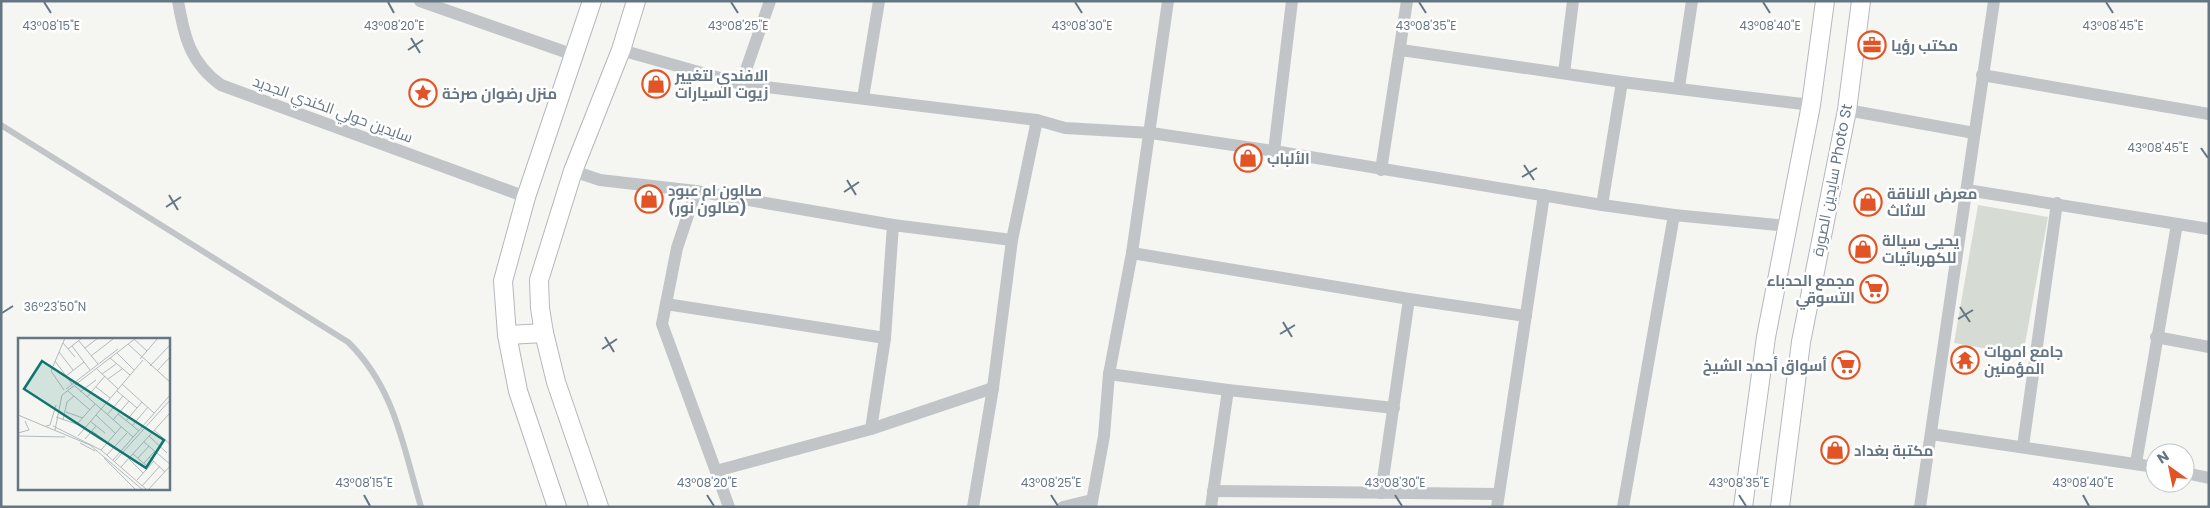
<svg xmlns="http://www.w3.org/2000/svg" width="2210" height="508" font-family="Poppins,Cairo,sans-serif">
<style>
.green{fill:#d6dcd3}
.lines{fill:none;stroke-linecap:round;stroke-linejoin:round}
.secondary-casing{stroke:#b3b8bd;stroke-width:20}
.lane{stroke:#c1c5c8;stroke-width:6}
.street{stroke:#c1c5c8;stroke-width:12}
.secondary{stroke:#fff;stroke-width:18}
.ticks{fill:none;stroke:#657583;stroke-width:2}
.labels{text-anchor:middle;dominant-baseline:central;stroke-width:5;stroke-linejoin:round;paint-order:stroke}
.poi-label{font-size:15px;font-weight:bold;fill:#657583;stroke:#fff;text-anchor:start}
.street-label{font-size:15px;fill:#657583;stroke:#fff}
.inset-road{fill:none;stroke:#b2babf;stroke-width:1}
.view{fill:#0f766e;fill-opacity:0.15;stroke:#0f766e;stroke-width:2.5}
.inset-edge{fill:none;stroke:#657583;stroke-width:2.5}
.ticks-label{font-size:12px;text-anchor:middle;fill:#657583;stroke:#fff;stroke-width:5;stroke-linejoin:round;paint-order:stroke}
</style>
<rect width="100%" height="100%" fill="#f5f6f2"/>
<polygon class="green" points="1978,205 2048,217 2023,355 1954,343"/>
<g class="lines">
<g class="secondary-casing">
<g id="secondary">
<polyline points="507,335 544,333"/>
<polyline points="557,507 518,391 507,335 503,281 526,197 592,1"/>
<polyline points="599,507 556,382 544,333 540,308 539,280 573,171 621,50 636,1"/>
<polyline points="1743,507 1766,337 1811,105 1825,1"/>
<polyline points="1780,507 1801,342 1847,110 1861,1"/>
</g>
</g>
<path class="lane" d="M1,125L348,342C395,388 403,446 421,507"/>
<g class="street">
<path d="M178,1C184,36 190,63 221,85L526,197"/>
<polyline points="420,1 574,55"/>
<polyline points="621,50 741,84 1037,120 1065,128 1151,133 1274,151 1602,205 1674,215 1787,226"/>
<polyline points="1401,50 1622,82 1811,105"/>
<polyline points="1564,73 1573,1"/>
<polyline points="1982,75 2209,114"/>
<polyline points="741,84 770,1"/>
<polyline points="1679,87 1692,1"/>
<polyline points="863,98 879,1"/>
<polyline points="1847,110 1974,133"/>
<polyline points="1274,151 1292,1"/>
<polyline points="1381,170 1407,1"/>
<polyline points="573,171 600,180 696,191 893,225 1012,240"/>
<polyline points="1967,190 2209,229"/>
<polyline points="696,191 677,248 662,324 729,507"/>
<polyline points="1602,205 1622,82"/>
<polyline points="1132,253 1409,299 1526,316"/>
<polyline points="666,304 885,338"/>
<polyline points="2156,337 2209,347"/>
<polyline points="1109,374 1228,390 1394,408"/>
<polyline points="871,429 885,338 893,225"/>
<polyline points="1931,434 2155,467"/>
<polyline points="2023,446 2057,203"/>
<polyline points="2136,463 2177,224"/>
<polyline points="716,471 871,429 993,388"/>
<polyline points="2185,473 2209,478"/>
<polyline points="1213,491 1498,494"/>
<polyline points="1381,493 1409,299"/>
<polyline points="973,507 993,388 1012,240 1037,120"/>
<polyline points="1063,507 1092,500"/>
<polyline points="1091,507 1104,436 1109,374 1132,253 1168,1"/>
<polyline points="1211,507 1228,390"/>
<polyline points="1497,507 1544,195"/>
<polyline points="1623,507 1674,215"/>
<polyline points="1920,507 1994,1"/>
</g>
<use href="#secondary" class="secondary"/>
</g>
<path class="ticks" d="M44,2L51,13M388,2L394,13M731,2L738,13M1075,2L1082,13M1419,2L1426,13M1763,2L1770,13M2106,2L2113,13M411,38L420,53M408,50L423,40M2201,148L2208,158M1524,165L1534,180M1522,177L1537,168M847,180L856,195M844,192L859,182M169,195L178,210M166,207L181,197M1960,307L1970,322M2,313L13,306M1958,319L1973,310M1283,322L1292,337M1280,334L1295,325M605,337L614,352M602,349L617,339M364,495L370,506M707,495L714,506M1051,495L1058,506M1395,495L1402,506M1739,495L1746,506M2083,495L2089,506"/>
<defs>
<g id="office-ring" transform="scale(1.4375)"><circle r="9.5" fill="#fff" stroke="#e25425" stroke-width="1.5"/><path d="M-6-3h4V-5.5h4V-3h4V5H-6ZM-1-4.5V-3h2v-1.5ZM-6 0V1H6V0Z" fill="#e25425"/></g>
<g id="shop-ring" transform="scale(1.4375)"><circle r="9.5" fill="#fff" stroke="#e25425" stroke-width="1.5"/><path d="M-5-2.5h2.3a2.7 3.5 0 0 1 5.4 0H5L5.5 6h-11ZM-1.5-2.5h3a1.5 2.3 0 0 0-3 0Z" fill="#e25425"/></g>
<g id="sight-ring" transform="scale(1.4375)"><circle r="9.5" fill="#fff" stroke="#e25425" stroke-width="1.5"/><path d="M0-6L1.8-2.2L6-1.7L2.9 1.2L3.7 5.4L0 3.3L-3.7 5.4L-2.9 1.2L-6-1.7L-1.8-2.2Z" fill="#e25425"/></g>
<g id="supermarket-ring" transform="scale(1.4375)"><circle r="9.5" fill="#fff" stroke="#e25425" stroke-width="1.5"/><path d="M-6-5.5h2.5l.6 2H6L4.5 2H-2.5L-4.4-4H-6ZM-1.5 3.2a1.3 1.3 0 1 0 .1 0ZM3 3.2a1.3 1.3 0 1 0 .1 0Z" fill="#e25425"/></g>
<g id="temple-ring" transform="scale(1.4375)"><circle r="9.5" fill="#fff" stroke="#e25425" stroke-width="1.5"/><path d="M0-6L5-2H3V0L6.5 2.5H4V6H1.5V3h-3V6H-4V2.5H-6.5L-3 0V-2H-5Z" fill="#e25425"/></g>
</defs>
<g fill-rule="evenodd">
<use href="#office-ring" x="1872" y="45"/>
<use href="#shop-ring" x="656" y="84"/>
<use href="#sight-ring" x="423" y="93"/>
<use href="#shop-ring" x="1248" y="158"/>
<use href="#shop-ring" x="649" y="199"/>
<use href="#shop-ring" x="1868" y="202"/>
<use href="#shop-ring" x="1863" y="249"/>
<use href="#supermarket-ring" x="1874" y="289"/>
<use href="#temple-ring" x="1965" y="360"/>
<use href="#supermarket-ring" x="1846" y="365"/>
<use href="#shop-ring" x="1835" y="450"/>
</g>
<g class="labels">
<g class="poi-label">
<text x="1891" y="45">مكتب رؤيا</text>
<text x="675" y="75">الافندي لتغيير<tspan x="675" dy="17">زيوت السيارات</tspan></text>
<text x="442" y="93">منزل رضوان صرخة</text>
<text x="1267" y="158">الألباب</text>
<text x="668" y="190">صالون ام عبود<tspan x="668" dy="17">(صالون نور)</tspan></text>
<text x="1887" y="193">معرض الاناقة<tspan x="1887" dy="17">للاثاث</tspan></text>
<text x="1882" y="240">يحيى سيالة<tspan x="1882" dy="17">للكهربائيات</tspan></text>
<text x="1855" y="280" text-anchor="end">مجمع الحدباء<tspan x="1855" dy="17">التسوقي</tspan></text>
<text x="1984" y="351">جامع امهات<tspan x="1984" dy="17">المؤمنين</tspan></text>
<text x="1827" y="365" text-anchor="end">أسواق أحمد الشيخ</text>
<text x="1854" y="450">مكتبة بغداد</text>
</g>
<g class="street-label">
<text transform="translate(333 109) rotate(20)">سايدين حولي الكندي الجديد</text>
<text transform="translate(1832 180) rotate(-79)">سايدين الصورة Photo St</text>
</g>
</g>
<g transform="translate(18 338)">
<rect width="152" height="152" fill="#f5f6f2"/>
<path class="inset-road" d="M116,1L129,13M61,3L80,26M45,5L57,19M110,6L153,45M54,8L72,32M67,10L80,0M50,11L64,0M41,14L55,32M99,15L116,32M73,18L95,1M92,20L112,37M122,21L140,0M37,23L54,46M132,28L153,6M79,31L100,51M139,33L153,18M84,36L98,26M48,38L66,24M90,41L104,31M104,46L136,75M57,48L115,99M78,49L92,60M48,51L100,11M46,52L33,33L47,0M50,53L72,72M99,53L119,70M62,54L78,42M69,59L87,38M48,74L65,80M100,76L121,93M0,77L72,107L125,152M78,77L97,95M89,77L105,58M38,79L67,89M45,82L49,64L56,58M95,82L111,63M72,83L87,95M108,83L124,64M59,86L77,66M28,88L32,87L38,67M35,88L83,112L129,152M114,88L130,69M37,92L44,57L118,0M136,92L153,107M74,93L89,104M0,95L11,92L7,83M0,98L47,99M60,98L125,22M131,98L149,115M67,101L78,88M126,104L153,127L130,152M62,105L77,113M83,112L103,89M115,116L130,129M89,117L109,95M131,119L147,134M86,120L118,152M120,120L131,108M111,121L125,135M95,122L153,56M96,124L153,61M126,125L137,113M103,129L151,76M119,142L136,123M124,148L142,128"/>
<path class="view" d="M24,23L146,102L128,130L6,51Z"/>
<rect width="152" height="152" class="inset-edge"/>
</g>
<g class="ticks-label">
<text x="2113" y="30">43°08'45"E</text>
<text x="51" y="30">43°08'15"E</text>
<text x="394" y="30">43°08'20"E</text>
<text x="738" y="30">43°08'25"E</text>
<text x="1082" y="30">43°08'30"E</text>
<text x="1426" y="30">43°08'35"E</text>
<text x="1770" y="30">43°08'40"E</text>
<text x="2158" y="152">43°08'45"E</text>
<text x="55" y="311">36°23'50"N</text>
<text x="364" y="487">43°08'15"E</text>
<text x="707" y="487">43°08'20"E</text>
<text x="1051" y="487">43°08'25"E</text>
<text x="1395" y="487">43°08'30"E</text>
<text x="1739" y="487">43°08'35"E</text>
<text x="2083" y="487">43°08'40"E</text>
</g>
<rect width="2210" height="508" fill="none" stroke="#657583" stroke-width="5"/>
<g transform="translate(2170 468) rotate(327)"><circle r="24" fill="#ffffff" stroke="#c1c8cd"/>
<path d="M0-4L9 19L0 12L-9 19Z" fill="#e25425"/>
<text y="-8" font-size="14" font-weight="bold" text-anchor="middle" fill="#657583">N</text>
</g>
</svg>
